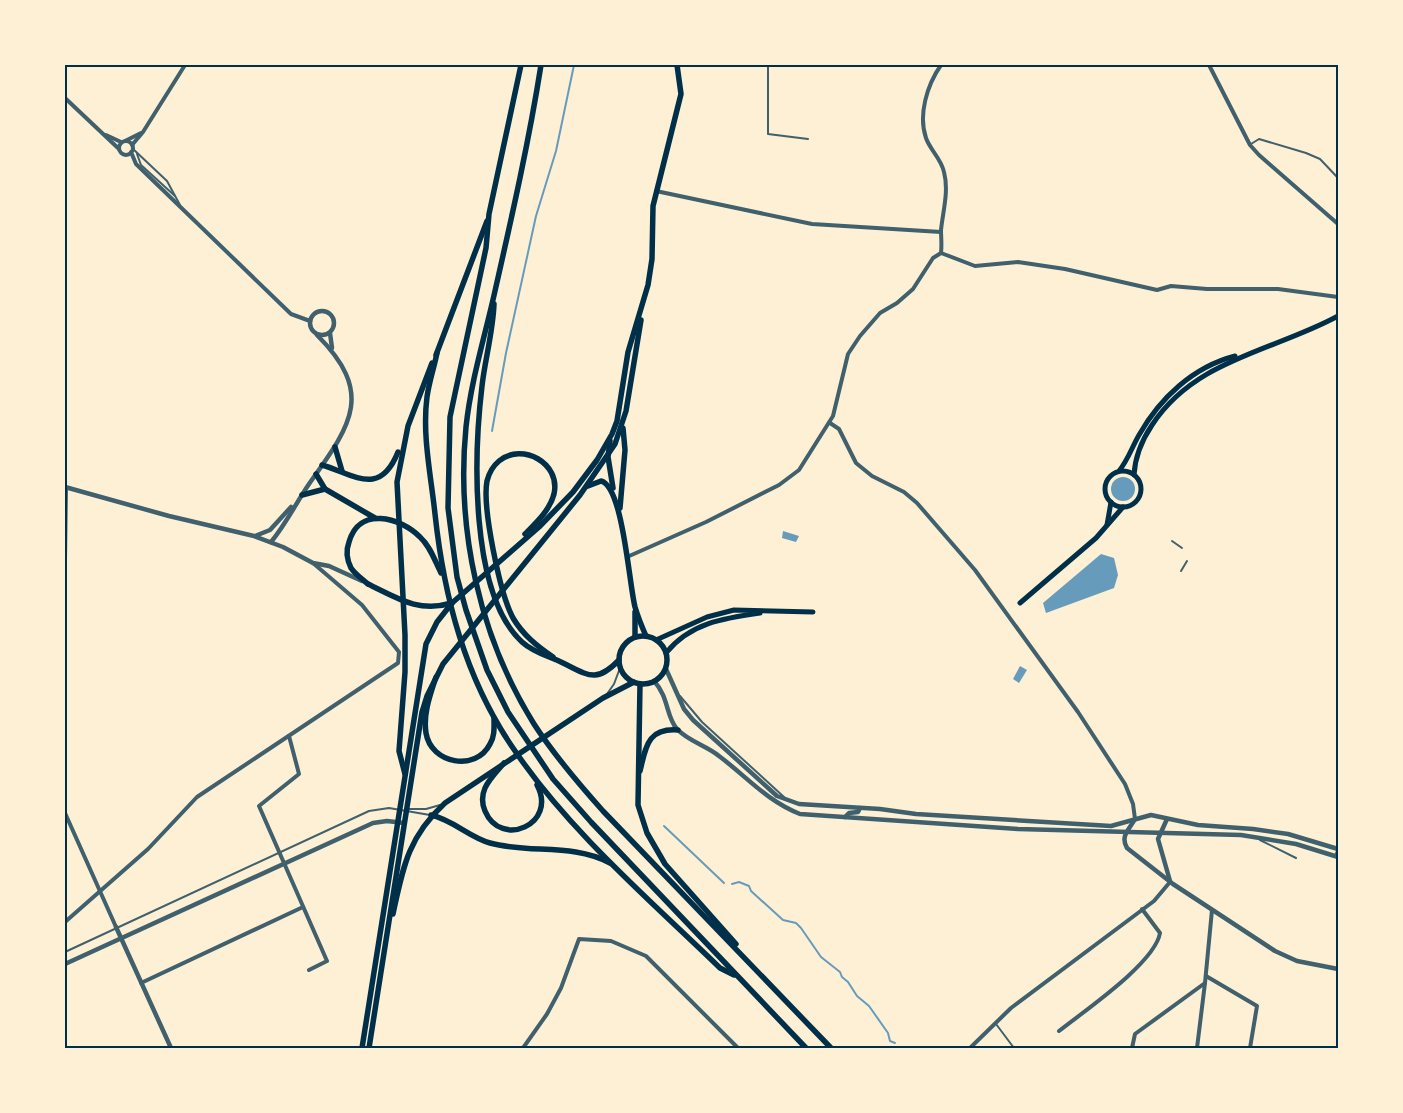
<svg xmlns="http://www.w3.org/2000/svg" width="1403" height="1113" font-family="Roboto,sans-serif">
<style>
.water{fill:#669bbc}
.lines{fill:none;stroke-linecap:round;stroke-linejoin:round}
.stream{stroke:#669bbc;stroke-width:2}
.service{stroke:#3f606c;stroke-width:2}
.minor{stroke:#3f606c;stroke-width:4}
.tertiary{stroke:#3f606c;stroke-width:4.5}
.secondary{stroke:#003049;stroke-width:5}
.primary{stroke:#003049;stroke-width:5.5}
.trunk{stroke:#003049;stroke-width:5.5}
.neatline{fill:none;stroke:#003049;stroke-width:2}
</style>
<rect width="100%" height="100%" fill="#fdf0d5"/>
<g class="water">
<circle cx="1123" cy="489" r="12"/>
<polygon points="783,531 799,536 796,542 782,538"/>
<polygon points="1101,554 1114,558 1118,575 1114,588 1046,613 1043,603"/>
<polygon points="1020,666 1027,670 1019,683 1013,679"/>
</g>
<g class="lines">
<g class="stream">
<polyline points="492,431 506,353 536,216 556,151 574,65"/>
<polyline points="664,826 724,883"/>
<polyline points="732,884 739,882 749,886 751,891 783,920 796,923 801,928 821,957 840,972 842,977 848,982 857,996 869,1006 888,1033 890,1041 895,1043"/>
</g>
<g class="service">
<polyline points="768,65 768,134 808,139"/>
<polyline points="1251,144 1259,139 1306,153 1320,159 1338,178"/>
<polyline points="132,148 167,181 180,205"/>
<polyline points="137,154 141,165 175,196"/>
<polyline points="1172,541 1182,548"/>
<polyline points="1181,571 1187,561"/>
<polyline points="607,694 614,684 620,668"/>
<polyline points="680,696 702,722 784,797"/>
<polyline points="408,809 426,809 440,805"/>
<polyline points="1260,840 1296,858"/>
<polyline points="65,952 369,811 389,808 430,815"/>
<polyline points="996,1024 1014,1048"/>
</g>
<g class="minor">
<polyline points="1209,65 1250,145 1259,155 1338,224"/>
<polyline points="65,98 119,149"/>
<polyline points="106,135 121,142"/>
<polyline points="125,141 141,133"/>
<circle cx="126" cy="148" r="7"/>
<polyline points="132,145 143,132 185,65"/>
<polyline points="131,152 136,164 291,314 310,321"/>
<polyline points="656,191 812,224 941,232"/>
<polyline points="941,253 975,266 1018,262 1065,269 1157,290 1171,286 1207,289 1278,289 1338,297"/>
<polyline points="830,423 839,429 856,463 872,476 904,492 917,503 975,570 1078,712 1125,784 1133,804 1135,819"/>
<path d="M627,557L706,522L779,485L799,470L833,416L848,354L860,336L880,313L897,303L913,289L933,258L941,253C942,245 941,237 941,230C943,211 949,191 944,172C941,158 930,150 926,138C918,115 927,85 941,65"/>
<polyline points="65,560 66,488"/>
<polyline points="289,736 299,774 259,806 327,961 309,970"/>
<polyline points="65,813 116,927"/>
<polyline points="1336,856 1338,851"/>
<polyline points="65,922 148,849 197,797 398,663 399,652 362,605 313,563"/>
<polyline points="1206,976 1257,1006 1250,1048"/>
<polyline points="141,983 303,907"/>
<path d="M1059,1031C1084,1011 1155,963 1160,933L1142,909"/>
<polyline points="523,1048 547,1014 561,988 579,939 611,941 646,956 738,1048"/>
<polyline points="970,1048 1011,1008 1154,901 1170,882"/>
<polyline points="1132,1048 1135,1034 1205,983 1212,910"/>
<polyline points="1197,1048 1205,983"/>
</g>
<g class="tertiary">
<circle cx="322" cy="323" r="12"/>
<polyline points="330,333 332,348"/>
<polyline points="65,487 169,516 254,536 283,547 313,563 329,566 362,581"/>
<polyline points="255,536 270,530 291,507"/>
<path d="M271,542C286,524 296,503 309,484C350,426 376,394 317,335"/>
<polyline points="666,669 684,709 693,720 777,796 799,804 880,809 916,814 1111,826 1151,815 1198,825 1253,829 1288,834 1338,849"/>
<path d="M654,681C669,697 666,717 677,729C688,741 707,746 719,756C747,777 767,801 800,814L1018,829L1241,835L1296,844L1338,857"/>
<polyline points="845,817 849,813 858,812 860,808"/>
<path d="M1135,819C1129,830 1120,836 1127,848L1173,884L1275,951L1297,961L1338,969"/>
<polyline points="1167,819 1158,839 1170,881"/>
<polyline points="116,927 171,1048"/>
<polyline points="65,964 373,823 387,821 404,823"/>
</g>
<g class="secondary">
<circle cx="1123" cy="489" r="18"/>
<path d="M1119,471C1128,460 1132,447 1139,435C1160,398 1193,367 1235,356"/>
<path d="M1134,475C1135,456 1142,440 1152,425C1195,359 1274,351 1338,316"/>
<polyline points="1107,525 1111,502"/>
<polyline points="1020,603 1096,538 1123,507"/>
<polyline points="656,640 707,617 734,610 813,612"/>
<path d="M666,653C690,623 724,618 760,613"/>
</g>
<g class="primary">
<polyline points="610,441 608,457 613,488"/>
<path d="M588,486L601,481C623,486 629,584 635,607C638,617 642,627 646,636"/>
<polyline points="620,508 625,450 623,428"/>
<path d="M525,534C536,523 550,510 554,494C561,463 522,442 499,461C493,466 489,473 487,481C482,507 500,594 513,618C523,635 537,646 553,657"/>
<path d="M368,584C397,598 418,613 452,603"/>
<circle cx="643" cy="660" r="24"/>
<polyline points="635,637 635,612"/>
<path d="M393,914C403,867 408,837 445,803L603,698L634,682"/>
<polyline points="362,1048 426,644 437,622 452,603 539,527 573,492 597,460 612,434 617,421 628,352 648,285 652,259 653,206 681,94 677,65"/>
<polyline points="369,1048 422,712 427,696 443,664 580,495 615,444 626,411 641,320"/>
</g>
<g class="trunk">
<polyline points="521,65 489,214 486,248 450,417 448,508 457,577 466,610 487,670 508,712 553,779 591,822 806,1048"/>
<path d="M541,65C529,141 512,216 495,291C485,336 471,380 466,427C456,529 479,636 534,724C554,755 578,783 603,811L831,1048"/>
<path d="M494,304C493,332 485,359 482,386C474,453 469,593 522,642C534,653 549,656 563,663C588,675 596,684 619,660"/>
<path d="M437,353C434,368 429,382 427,397C422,435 431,476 435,514C444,597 465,678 513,748C568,830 650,900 720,968L734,975"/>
<polyline points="436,355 487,221"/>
<polyline points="335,447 342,471"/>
<path d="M322,465C355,475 380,497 398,452"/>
<polyline points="316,474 325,489 375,518"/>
<polyline points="302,495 325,489"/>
<path d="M368,584C362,579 355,574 351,568C347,560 346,550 349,542C359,506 400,517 420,537C430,546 435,561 441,573"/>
<path d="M436,677C430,695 423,714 426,733C431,764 476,772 490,744C495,736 494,727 494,718"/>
<polyline points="640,684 638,805 647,833 665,864 736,944"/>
<path d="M504,763C497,771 489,779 485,788C482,795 482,804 485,811C501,849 558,824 537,785"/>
<path d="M640,771C646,747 647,728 678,730"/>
<polyline points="405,774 399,751 405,672 405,635 397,482 408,426 432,363"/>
<path d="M431,815C453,820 469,837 490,843C530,854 572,843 610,863"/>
</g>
</g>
<rect width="1403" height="1113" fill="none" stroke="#fdf0d5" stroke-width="132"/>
<rect x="66" y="66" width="1271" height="981" class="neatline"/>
</svg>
